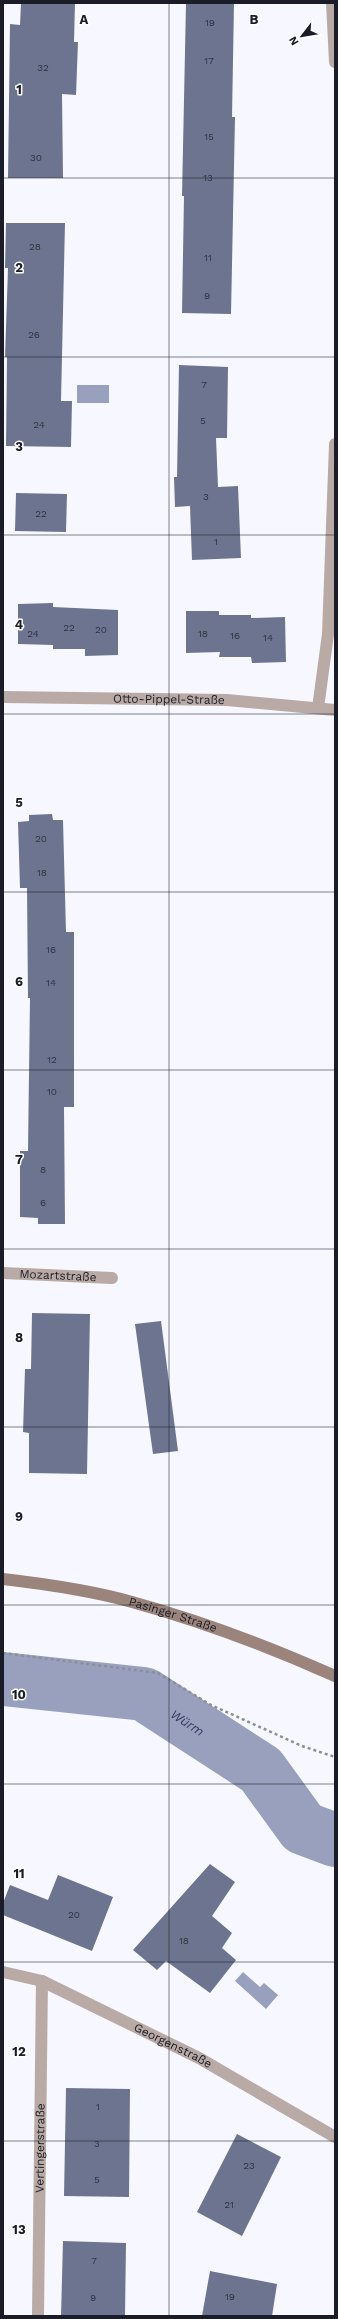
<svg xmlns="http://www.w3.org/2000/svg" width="338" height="2319" font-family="'Work Sans',sans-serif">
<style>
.water{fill:#98a0bd}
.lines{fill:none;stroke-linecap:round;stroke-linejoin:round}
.river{stroke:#98a0bd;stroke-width:54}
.building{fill:#6d7490}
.path{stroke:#8d8f98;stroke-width:2.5;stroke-dasharray:3 3;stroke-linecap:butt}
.minor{stroke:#baaaa5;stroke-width:12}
.tertiary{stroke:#baaaa5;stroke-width:12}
.secondary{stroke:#9b847c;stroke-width:12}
.grid{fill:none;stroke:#1a1d27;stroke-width:1;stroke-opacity:0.55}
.labels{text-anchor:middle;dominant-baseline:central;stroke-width:3;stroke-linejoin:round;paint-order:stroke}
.number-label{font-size:10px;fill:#2f3341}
.street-label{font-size:12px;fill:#1a1d27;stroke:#fff}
.water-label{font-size:13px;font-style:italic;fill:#333c66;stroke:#fff}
.grid-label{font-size:13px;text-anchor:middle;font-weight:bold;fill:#1a1d27;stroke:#fff;stroke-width:3;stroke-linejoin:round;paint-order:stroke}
</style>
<rect width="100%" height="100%" fill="#f7f8ff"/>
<g class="water">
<rect x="77" y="385" width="32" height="18"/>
<polygon points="243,1972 260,1987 264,1983 278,1995 266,2009 235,1981"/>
</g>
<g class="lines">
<path class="river" id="s1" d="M3,1679L144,1694L261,1770L303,1828L335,1840"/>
</g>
<g class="building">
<polygon points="21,3 75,3 74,42 78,42 76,95 62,94 63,178 8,178 10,24 20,25"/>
<polygon points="186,3 234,3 232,117 235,117 231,314 182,313 184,196 182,196"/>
<polygon points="6,223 65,223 61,401 72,401 71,447 6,446 7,357 5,357 8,268 5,268"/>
<polygon points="179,365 228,367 227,438 216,438 218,487 238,486 241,558 192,560 190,506 175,507 174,477 177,477"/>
<polygon points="16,493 67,494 66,532 15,531"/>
<polygon points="53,603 53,607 118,610 118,655 85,656 85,649 53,649 53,645 18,644 18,604"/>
<polygon points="186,611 219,611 219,615 251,615 251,618 285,617 286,662 252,663 251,657 219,657 220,652 186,653"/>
<polygon points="52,814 53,820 63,820 66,932 74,932 74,1107 64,1107 65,1224 38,1224 38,1218 20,1217 20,1151 28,1151 30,998 28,998 27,888 20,888 18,822 29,821 29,815"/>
<polygon points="32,1313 90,1314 87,1474 29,1473 29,1433 23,1432 25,1369 31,1369"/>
<polygon points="161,1321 178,1451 153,1454 135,1324"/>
<polygon points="210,1864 235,1882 212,1916 232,1933 222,1948 236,1960 210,1993 166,1961 157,1970 133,1950"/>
<polygon points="58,1875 113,1897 92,1951 3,1915 3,1903 10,1885 48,1900"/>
<polygon points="66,2088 130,2089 129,2197 64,2196"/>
<polygon points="237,2134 281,2157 242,2236 197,2212"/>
<polygon points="63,2241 126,2243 125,2316 61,2316"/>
<polygon points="210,2271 277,2284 272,2316 202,2316"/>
</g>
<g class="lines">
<polyline class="path" points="3,1653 158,1673 211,1705 302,1746 335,1757"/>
<g class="minor">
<polyline points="332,3 335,62"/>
<path id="s2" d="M3,697L227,700L335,710"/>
<polyline points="318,708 328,634 335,444"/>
<path id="s3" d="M3,1273L112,1278"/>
<path id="s4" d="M38,2316L42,1981"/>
</g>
<path class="tertiary" id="s5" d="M3,1972L42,1981L199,2058L335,2137"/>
<path class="secondary" id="s6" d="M3,1579C46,1584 90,1590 132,1602C201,1621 270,1647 335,1676"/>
</g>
<path class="grid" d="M169,3V2316M3,178H335M3,357H335M3,535H335M3,714H335M3,892H335M3,1070H335M3,1249H335M3,1427H335M3,1605H335M3,1784H335M3,1962H335M3,2141H335"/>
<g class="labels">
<g class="number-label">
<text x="210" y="22">19</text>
<text x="209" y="60">17</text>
<text x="43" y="67">32</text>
<text x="209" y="136">15</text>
<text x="36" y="157">30</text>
<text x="208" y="177">13</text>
<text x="35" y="246">28</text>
<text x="208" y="257">11</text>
<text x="207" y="295">9</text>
<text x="34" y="334">26</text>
<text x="204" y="384">7</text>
<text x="203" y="420">5</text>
<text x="39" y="424">24</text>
<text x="206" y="496">3</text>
<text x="41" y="513">22</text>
<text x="216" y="541">1</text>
<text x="69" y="627">22</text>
<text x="101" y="629">20</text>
<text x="33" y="633">24</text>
<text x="203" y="633">18</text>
<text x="235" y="635">16</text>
<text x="268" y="637">14</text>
<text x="41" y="838">20</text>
<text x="42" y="872">18</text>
<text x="51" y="949">16</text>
<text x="51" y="982">14</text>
<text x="52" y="1059">12</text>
<text x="52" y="1091">10</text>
<text x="43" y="1169">8</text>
<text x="43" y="1202">6</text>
<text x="74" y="1914">20</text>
<text x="184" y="1940">18</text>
<text x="98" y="2106">1</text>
<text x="97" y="2143">3</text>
<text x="249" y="2165">23</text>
<text x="97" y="2179">5</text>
<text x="229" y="2204">21</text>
<text x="94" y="2260">7</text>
<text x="230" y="2296">19</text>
<text x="93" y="2297">9</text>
</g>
<g class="street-label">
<text stroke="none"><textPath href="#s2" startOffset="166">Otto-Pippel-Straße</textPath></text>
<text stroke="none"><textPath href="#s3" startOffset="55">Mozartstraße</textPath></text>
<text stroke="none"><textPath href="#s6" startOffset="174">Pasinger Straße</textPath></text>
<text stroke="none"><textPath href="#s5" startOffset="186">Georgenstraße</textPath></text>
<text stroke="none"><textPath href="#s4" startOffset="168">Vertingerstraße</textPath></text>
</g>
<g class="water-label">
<text stroke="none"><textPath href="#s1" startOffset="194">Würm</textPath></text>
</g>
</g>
<g class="grid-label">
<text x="84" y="24">A</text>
<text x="254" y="24">B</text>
<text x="19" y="94">1</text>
<text x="19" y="272">2</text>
<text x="19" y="451">3</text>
<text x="19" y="629">4</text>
<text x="19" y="807">5</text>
<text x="19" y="986">6</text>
<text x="19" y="1164">7</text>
<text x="19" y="1342">8</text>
<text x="19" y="1521">9</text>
<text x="19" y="1699">10</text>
<text x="19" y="1878">11</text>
<text x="19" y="2056">12</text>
<text x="19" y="2234">13</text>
</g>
<rect width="338" height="2319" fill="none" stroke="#1a1d27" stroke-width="8"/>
<g transform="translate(302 36) rotate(239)" stroke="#ffffff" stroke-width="3" paint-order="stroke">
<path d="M0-3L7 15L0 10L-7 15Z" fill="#1a1d27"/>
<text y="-6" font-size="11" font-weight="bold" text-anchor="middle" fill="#1a1d27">N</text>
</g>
</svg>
